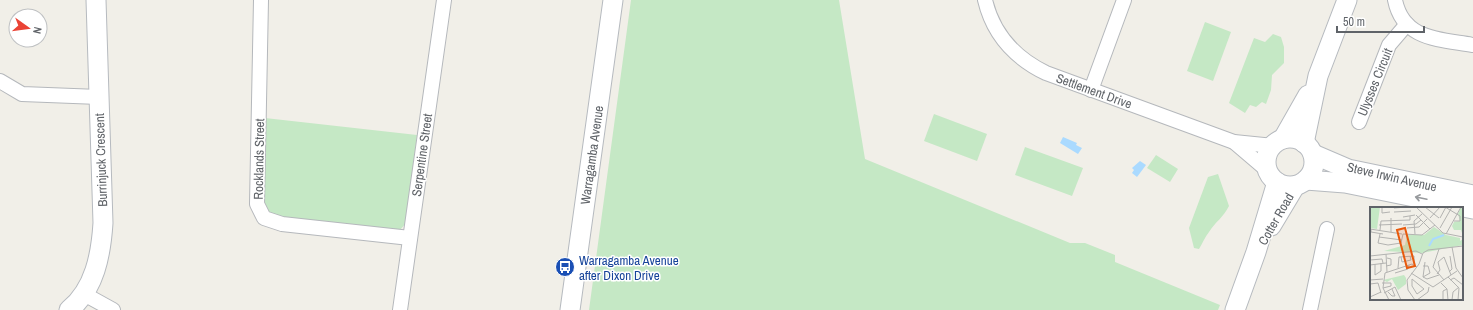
<svg xmlns="http://www.w3.org/2000/svg" width="1473" height="310" font-family="'Archivo Narrow',sans-serif">
<style>
.green{fill:#c5e8c5}
.water{fill:#aadaff}
.lines{fill:none;stroke-linecap:round;stroke-linejoin:round}
.street-casing{stroke:#b5b8bc;stroke-width:16}
.secondary-casing{stroke:#b6babf;stroke-width:21}
.street{stroke:#fff;stroke-width:14}
.secondary{stroke:#fff;stroke-width:19}
.oneway{stroke:#979a9d}
.labels{text-anchor:middle;dominant-baseline:central;stroke-width:3;stroke-linejoin:round;paint-order:stroke}
.street-label{font-size:13px;fill:#5f6368;stroke:#fff}
.transit-label{font-size:13px;fill:#164399;stroke:#fff;text-anchor:start}
.inset-river{fill:none;stroke:#aadaff;stroke-width:2}
.inset-road{fill:none;stroke:#b3b3b1;stroke-width:1}
.view{fill:#e8590c;fill-opacity:0.15;stroke:#e8590c;stroke-width:2}
.inset-edge{fill:none;stroke:#5f6368;stroke-width:2}
</style>
<rect width="100%" height="100%" fill="#f1efe8"/>
<g class="green">
<polygon points="631,0 839,0 865,159 1070,243 1085,243 1115,255 1115,262 1220,305 1218,310 589,310"/>
<polygon points="1205,22 1231,32 1213,81 1187,71"/>
<polygon points="1273,34 1281,37 1284,47 1284,63 1272,75 1271,90 1266,104 1262,102 1256,107 1250,105 1245,113 1229,103 1254,38 1265,42"/>
<polygon points="934,114 987,134 977,161 924,141"/>
<polygon points="265,118 417,135 406,223 400,230 385,230 276,216 267,210 263,201"/>
<polygon points="1025,147 1083,168 1072,196 1015,175"/>
<polygon points="1156,155 1178,169 1170,182 1147,168"/>
<path d="M1218,174L1229,206C1223,218 1216,221 1209,232C1205,237 1202,244 1199,249L1194,248L1189,228L1208,177Z"/>
</g>
<g class="water">
<polygon points="1063,137 1077,143 1076,145 1082,148 1078,154 1060,143"/>
<polygon points="1140,161 1146,165 1137,177 1132,173 1134,170 1132,168"/>
</g>
<g class="lines">
<g class="street-casing">
<g id="street">
<polyline points="261,0 257,204 264,218 282,224 410,238"/>
<path d="M985,0C993,34 1015,58 1046,73L1234,142L1273,146"/>
<path d="M1395,0C1403,40 1439,39 1473,45"/>
<polyline points="0,81 22,94 99,97"/>
<polyline points="1091,90 1124,0"/>
<polyline points="1359,122 1389,45 1407,24"/>
<polyline points="1234,142 1268,171"/>
<polyline points="84,294 113,310"/>
<polyline points="400,310 444,0"/>
<polyline points="1310,310 1327,229"/>
</g>
</g>
<g class="secondary-casing">
<g id="secondary">
<circle cx="1290" cy="162" r="24"/>
<polyline points="1283,139 1308,95"/>
<polyline points="1304,143 1318,76 1347,0"/>
<polyline points="1313,154 1348,169 1473,195"/>
<polyline points="1306,180 1345,183 1473,209"/>
<polyline points="1271,226 1295,186"/>
<path d="M69,310C95,289 101,254 103,223L96,0"/>
<polyline points="570,310 613,0"/>
<polyline points="1235,310 1256,252 1277,182"/>
</g>
</g>
<use href="#street" class="street"/>
<use href="#secondary" class="secondary"/>
</g>
<defs><path id="oneway-shaft" d="M-6 0H5M1.5-3L5.5 0L1.5 3" fill="none" stroke-width="1.6" stroke-linecap="round" stroke-linejoin="round"/></defs>
<use class="oneway" href="#oneway-shaft" transform="translate(1421 198) rotate(-168)"/>
<defs>
<g id="bus-disc" transform="scale(1)"><circle r="9.5" fill="#1a4fb4" stroke="#fff"/><path d="M-5-6H5V4H4V6H2V4H-2V6H-4V4H-5ZM-3.5-4V0h7V-4ZM-3.5 1.2v1.5H-2V1.2ZM2 1.2v1.5H3.5V1.2Z" fill="#fff"/></g>
</defs>
<g fill-rule="evenodd">
<use href="#bus-disc" x="565" y="267"/>
</g>
<g class="labels">
<g class="street-label">
<text transform="translate(1375 82) rotate(-68)">Ulysses Circuit</text>
<text transform="translate(1094 91) rotate(20)">Settlement Drive</text>
<text transform="translate(422 155) rotate(-82)">Serpentine Street</text>
<text transform="translate(592 155) rotate(-82)">Warragamba Avenue</text>
<text transform="translate(259 159) rotate(-89)">Rocklands Street</text>
<text transform="translate(101 160) rotate(-92)">Burrinjuck Crescent</text>
<text transform="translate(1392 177) rotate(13)">Steve Irwin Avenue</text>
<text transform="translate(1276 219) rotate(-60)">Cotter Road</text>
</g>
<g class="transit-label">
<text x="579" y="260">Warragamba Avenue<tspan x="579" dy="15">after Dixon Drive</tspan></text>
</g>
</g>
<g transform="translate(1370 207)">
<rect width="93" height="93" fill="#f1efe8"/>
<path d="M0,0H10L7,22L0,21ZM91,0H93V29L91,23H84L82,19L84,15L90,14L88,7ZM64,20L76,28L90,31V34L93,32V38L52,46L14,44L35,38L37,28H54ZM34,68L36,71V77L28,83L22,72L17,75L13,73Z" fill="#c5e8c5"/>
<path class="inset-river" d="M59,39L63,32L74,28"/>
<path class="inset-road" d="M12,0V6L20,5M46,0L73,26L93,30M55,0L69,11M75,0L90,9V14H84M24,1L37,0M24,5L41,4M46,8L60,22M33,10L45,8M21,11V25M60,11L70,0M70,11L76,0M9,18L32,17M33,18L46,17L51,13M37,21L49,20L57,12M70,21L82,0M0,22L32,27M1,22V25L13,27M10,23L11,14L40,13V9M10,27L8,36L18,38L31,36L33,27M33,27L52,28L65,18M45,27L44,14L52,7M76,27L91,0M9,30L32,33M82,40L86,61L93,71M69,42L63,60L74,73M16,47L17,65M0,49L46,44L52,47M31,50L32,55L41,53L40,49M0,53L12,52L13,56M55,55L53,70L57,72L69,68M5,57V68L11,64V56M0,58L16,56M16,59L21,58V52L17,51M28,61L29,50L44,49V57M79,65L82,62L80,49M25,66L38,62L39,58M41,66L63,80L87,64M67,67L70,63L68,55L74,50L81,68M53,70L60,66L58,59H53M78,70L89,81L88,93M42,72L54,82L47,87L42,79ZM0,73L13,72M80,73L84,71L93,78M12,76H21V79L13,81M71,76L77,82L78,93M0,77L8,76L11,86M18,85L22,89H25L22,82M14,86L25,80L31,93M0,90L11,85M19,93L13,81L15,66L42,57L47,60M45,93L38,83L37,73L49,57L53,46L58,43L93,39M47,93L58,85L59,80M73,93V84L77,82M82,93L83,85L89,80"/>
<path class="view" d="M35,21L45,59L37,61L27,23Z"/>
<rect width="93" height="93" class="inset-edge"/>
</g>
<g transform="translate(28 28) rotate(104)"><circle r="19" fill="#ffffff" stroke="#bfc1c3"/>
<path d="M0-3L7 15L0 10L-7 15Z" fill="#ea4335"/>
<text y="-6" font-size="11" font-weight="bold" text-anchor="middle" fill="#5f6368">N</text>
</g>
<path d="M1337 26v6h87v-6" fill="none" stroke="#5f6368" stroke-width="2"/>
<text x="1343" y="26" font-size="12" fill="#5f6368" stroke="#ffffff" stroke-width="3" paint-order="stroke">50 m</text>
</svg>
